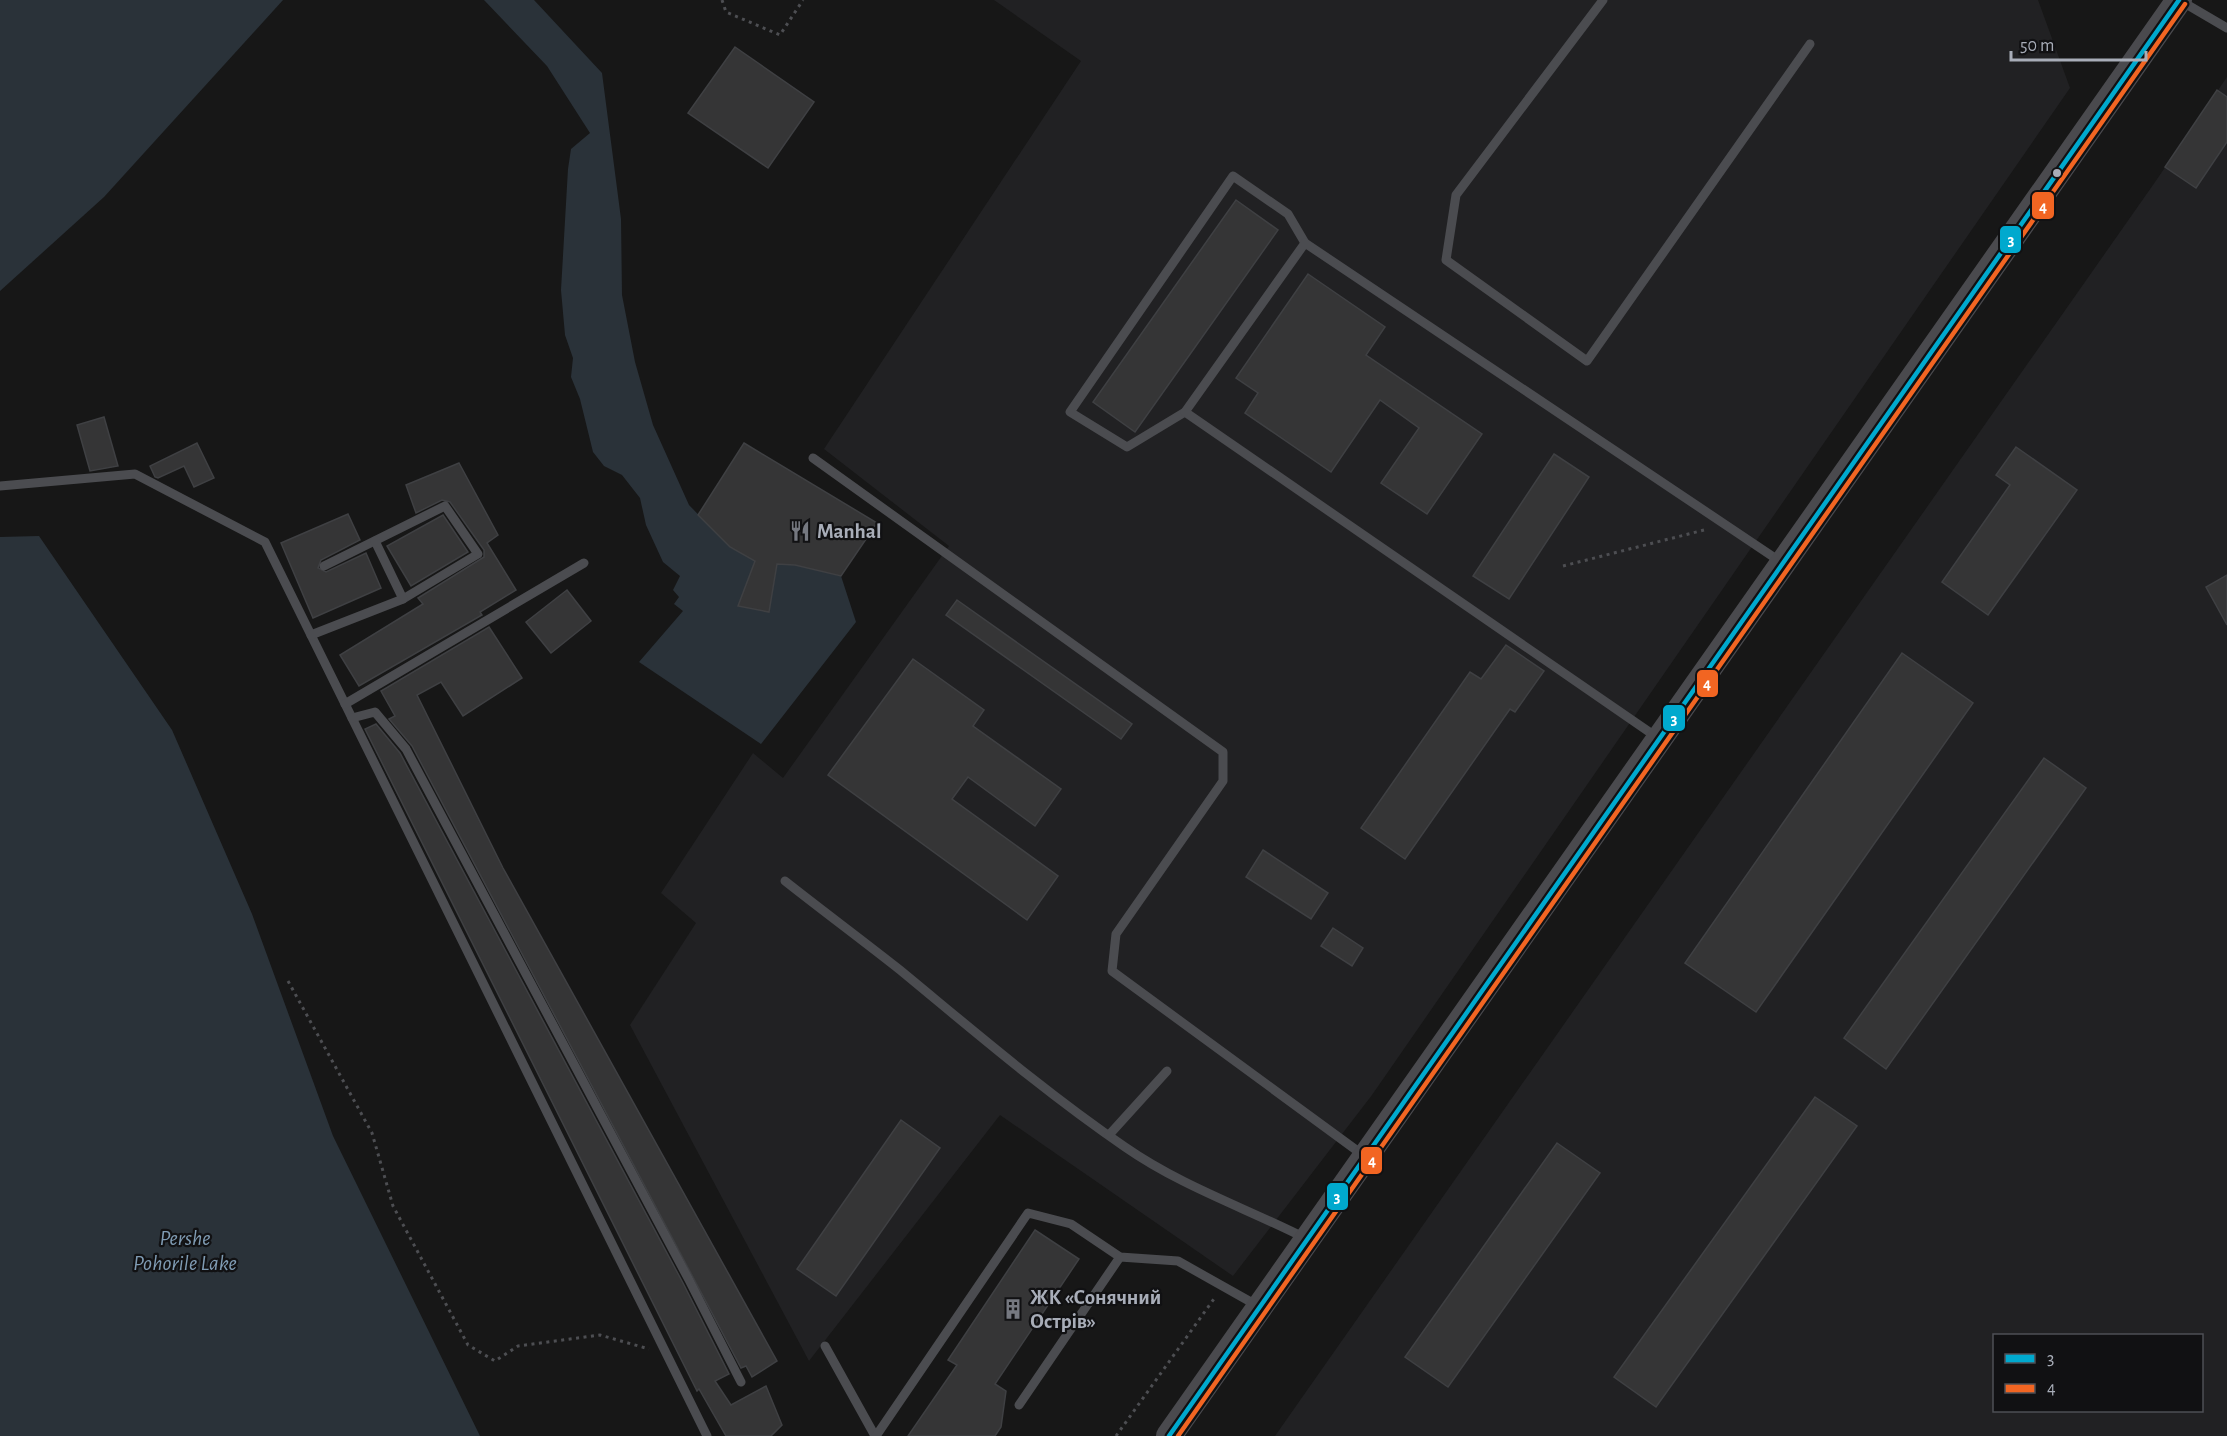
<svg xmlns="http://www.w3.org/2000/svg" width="2227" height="1436" font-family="'Alegreya Sans',sans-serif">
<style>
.built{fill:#212123;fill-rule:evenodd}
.water{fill:#2a3239}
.building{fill:#353536;stroke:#3f4043;stroke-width:1.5}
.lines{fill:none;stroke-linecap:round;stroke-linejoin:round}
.path{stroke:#4d4e52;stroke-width:3;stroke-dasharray:3 4.5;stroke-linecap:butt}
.lane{stroke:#4b4c50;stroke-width:9}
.secondary{stroke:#4a4a4e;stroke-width:26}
.bus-1-casing{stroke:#111113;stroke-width:9}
.bus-2-casing{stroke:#111113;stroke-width:9}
.bus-1{stroke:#00a9ce;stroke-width:4.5}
.bus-2{stroke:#f26522;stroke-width:4.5}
.bus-dot{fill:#a8adb8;stroke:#111113;stroke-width:2}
.labels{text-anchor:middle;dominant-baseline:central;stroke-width:4.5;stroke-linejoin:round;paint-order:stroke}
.poi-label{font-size:21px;font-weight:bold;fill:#a8adb8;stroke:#111113;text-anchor:start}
.water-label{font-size:22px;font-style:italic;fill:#7f9bb3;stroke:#111113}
.line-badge{stroke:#111113;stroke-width:2}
.badge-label{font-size:16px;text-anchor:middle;font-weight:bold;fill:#fff}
</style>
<rect width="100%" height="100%" fill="#171717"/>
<g class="built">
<polygon points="994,0 2038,0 2070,88 1372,1095 1233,1276 1000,1115 809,1361 630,1025 696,923 661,893 753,753 783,778 949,546 824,449 1081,61"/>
<path d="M2227,77V1436H1275L2153,185ZM1994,1336H2202V1410H1994Z"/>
</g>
<g class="water">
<polygon points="0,0 283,0 104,197 0,291"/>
<polygon points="484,0 534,0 602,73 621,219 622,295 635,362 653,425 689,505 730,547 755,561 738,606 769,612 777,564 795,565 841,576 856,622 761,744 639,662 683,611 674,604 679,597 673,590 680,576 663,562 646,525 640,498 622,475 604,466 593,452 580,399 571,377 573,358 565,335 561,290 568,169 571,149 590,133 547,66"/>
<polygon points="39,536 172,730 252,914 333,1136 480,1436 0,1436 0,537"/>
</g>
<g class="building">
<polygon points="735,47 814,102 768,168 688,113"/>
<polygon points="2217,90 2227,97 2227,142 2196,188 2165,167"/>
<polygon points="1236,200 1278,230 1135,432 1093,402"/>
<polygon points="1308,274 1385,327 1366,355 1482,434 1427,514 1381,483 1419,428 1380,400 1331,472 1245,413 1258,393 1236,378"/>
<polygon points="104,417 118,466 90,471 77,425"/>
<polygon points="197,443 214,478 194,487 184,466 158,478 155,477 150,466"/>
<polygon points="744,443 877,523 841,576 795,565 777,564 769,612 738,606 755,561 730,547 698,515"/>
<polygon points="2016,447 2077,490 1988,615 1942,582 2010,485 1996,475"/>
<polygon points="1554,454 1589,477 1509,599 1473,576"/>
<polygon points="459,463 498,535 487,543 516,590 480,612 482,615 359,686 340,655 423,604 418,598 484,557 484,550 450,502 442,500 416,513 406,485"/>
<polygon points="348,514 360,540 321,560 318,568 326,572 366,553 381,588 313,618 281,543"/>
<polygon points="443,515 468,552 411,586 387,546"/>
<polygon points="2227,575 2227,625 2206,587"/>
<polygon points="567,590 591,621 551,653 526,622"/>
<polygon points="957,600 1132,724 1121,739 946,615"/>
<polygon points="489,627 522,678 463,716 441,682 417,695 503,868 777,1361 752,1377 746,1366 741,1368 412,746 389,719 395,716 381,691"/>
<polygon points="1506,645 1544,671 1515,712 1510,709 1405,859 1361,828 1470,672 1481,679"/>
<polygon points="1902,653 1973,703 1756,1012 1685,963"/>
<polygon points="913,659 984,710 973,726 1061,789 1035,826 968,777 952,799 1058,876 1027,920 828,775"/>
<polygon points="376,724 400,753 683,1283 729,1374 715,1381 731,1405 766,1386 782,1425 771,1436 726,1436 699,1389 697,1391 365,729"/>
<polygon points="2044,758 2086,788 1886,1069 1844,1038"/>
<polygon points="1263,850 1328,893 1311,919 1246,877"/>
<polygon points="1333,928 1363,948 1352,966 1321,946"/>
<polygon points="1815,1097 1857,1126 1656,1407 1614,1377"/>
<polygon points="901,1120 940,1148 836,1296 797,1269"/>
<polygon points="1557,1143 1600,1173 1448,1387 1405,1357"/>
<polygon points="1035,1230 1079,1259 995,1384 1006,1391 1001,1427 995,1436 908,1436 957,1365 948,1360"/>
</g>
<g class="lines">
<g class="path">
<polyline points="722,0 726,12 780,35 803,0"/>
<polyline points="1563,566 1708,529"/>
<polyline points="288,981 372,1133 393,1206 468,1345 495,1361 518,1346 600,1335 649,1349"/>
<polyline points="1116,1436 1216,1296"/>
</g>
<g class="lane">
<polyline points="1603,0 1456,195 1446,260 1587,361 1810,44"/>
<polyline points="2181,1 2227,28"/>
<polyline points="1185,412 1127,447 1070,412 1233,176 1288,214 1305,243"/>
<polyline points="813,458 1223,752 1223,781 1116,934 1112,971 1363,1155"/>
<polyline points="0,486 135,474 265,542 707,1436"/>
<polyline points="324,566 445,506 478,554 403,599"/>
<polyline points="311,635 403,599 375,541"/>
<polyline points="345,704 584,563"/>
<polyline points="352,718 375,712 406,749 689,1280 741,1382"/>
<polyline points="1658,738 1185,412 1305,243 1781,562"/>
<path d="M785,881C823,911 862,940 900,970C974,1031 1046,1093 1125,1147C1181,1186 1246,1208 1307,1239"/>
<polyline points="1109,1135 1167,1071"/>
<polyline points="825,1346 875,1436"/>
<polyline points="1019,1405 1120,1257"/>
<polyline points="876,1436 1028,1213 1071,1224 1120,1257 1178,1261 1258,1306"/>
</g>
<polyline class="secondary" points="1169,1436 2179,0"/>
<g class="bus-1-casing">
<polyline id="bus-1" points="1169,1436 2179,0"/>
</g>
<g class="bus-2-casing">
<polyline id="bus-2" points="1178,1436 2185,4"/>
</g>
<use href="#bus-1" class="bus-1"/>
<use href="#bus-2" class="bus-2"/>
</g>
<defs>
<g id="restaurant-bare" transform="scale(1.62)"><path d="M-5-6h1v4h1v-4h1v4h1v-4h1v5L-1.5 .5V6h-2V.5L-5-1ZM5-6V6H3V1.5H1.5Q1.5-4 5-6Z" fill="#757880" stroke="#111113" stroke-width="2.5" paint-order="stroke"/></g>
<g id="building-bare" transform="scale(1.62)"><path d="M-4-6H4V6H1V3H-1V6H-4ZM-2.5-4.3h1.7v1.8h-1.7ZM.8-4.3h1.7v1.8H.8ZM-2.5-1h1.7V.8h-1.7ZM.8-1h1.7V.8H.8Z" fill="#757880" stroke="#111113" stroke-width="2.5" paint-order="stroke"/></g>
</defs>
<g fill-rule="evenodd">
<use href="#restaurant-bare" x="800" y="531"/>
<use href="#building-bare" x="1013" y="1309"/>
</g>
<circle class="bus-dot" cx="2057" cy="173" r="5"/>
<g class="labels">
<g class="poi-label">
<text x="817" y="531">Manhal</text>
<text x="1030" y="1297">ЖК «Сонячний<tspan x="1030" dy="24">Острів»</tspan></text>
</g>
<g class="water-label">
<text x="185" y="1238">Pershe<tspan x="185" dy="25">Pohorile Lake</tspan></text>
</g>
</g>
<g class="line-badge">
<rect x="2031" y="191" width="24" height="29" rx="6" fill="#f26522"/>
<rect x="1999" y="225" width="23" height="29" rx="6" fill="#00a9ce"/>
<rect x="1696" y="669" width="23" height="29" rx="6" fill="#f26522"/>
<rect x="1662" y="704" width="24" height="28" rx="6" fill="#00a9ce"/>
<rect x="1360" y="1146" width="23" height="29" rx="6" fill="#f26522"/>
<rect x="1326" y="1182" width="23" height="29" rx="6" fill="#00a9ce"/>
</g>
<g class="badge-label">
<text x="2043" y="212">4</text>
<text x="2011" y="245">3</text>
<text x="1707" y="689">4</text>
<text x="1674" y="724">3</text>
<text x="1372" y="1166">4</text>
<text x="1337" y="1202">3</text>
</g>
<rect x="1993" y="1334" width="210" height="78" fill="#111113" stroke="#4d4f55" stroke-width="1.5"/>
<rect x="2005" y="1354" width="30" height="9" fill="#00a9ce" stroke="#4d4f55" stroke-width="1.5"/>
<text x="2047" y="1364" font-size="18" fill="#a8adb8">3</text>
<rect x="2005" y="1384" width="30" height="9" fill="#f26522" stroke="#4d4f55" stroke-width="1.5"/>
<text x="2047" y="1394" font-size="18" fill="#a8adb8">4</text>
<path d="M2011 51v9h135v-9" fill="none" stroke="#a8adb8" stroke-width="3"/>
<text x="2020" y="51" font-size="18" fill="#a8adb8" stroke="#111113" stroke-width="4.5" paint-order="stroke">50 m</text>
</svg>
